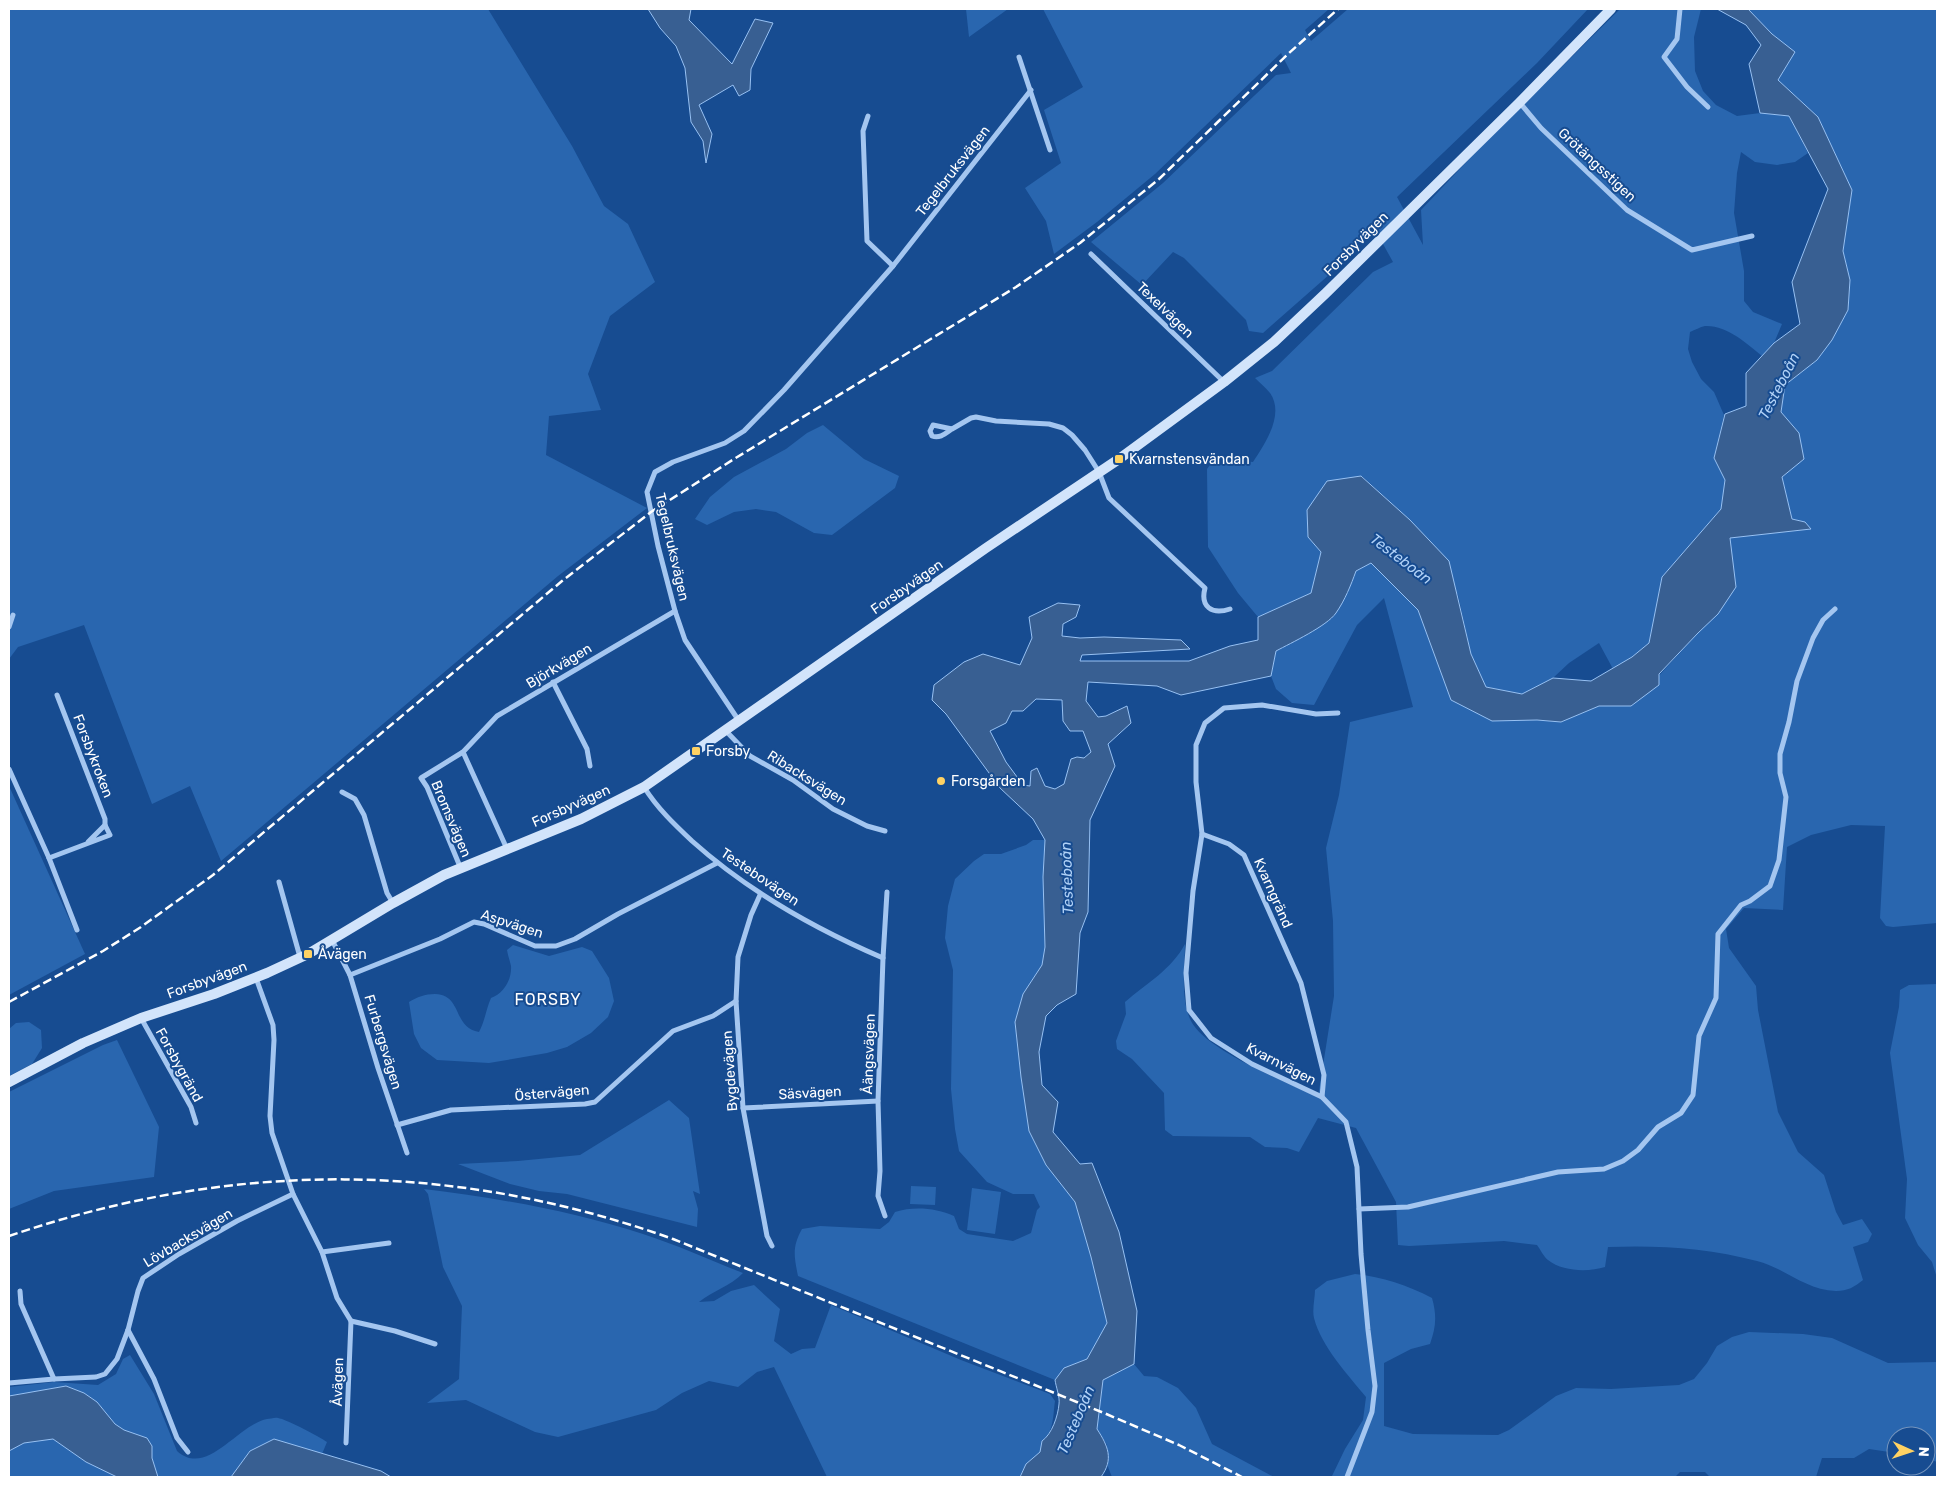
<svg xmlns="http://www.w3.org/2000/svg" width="1946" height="1486" font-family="Rubik,sans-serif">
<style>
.green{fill:#2966af}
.water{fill:#385f92;stroke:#97c1f3;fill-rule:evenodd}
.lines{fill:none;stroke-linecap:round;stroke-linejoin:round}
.street{stroke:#a4c6f0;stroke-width:5}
.secondary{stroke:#d2e4fb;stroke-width:10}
.rail{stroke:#fff;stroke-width:2.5;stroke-dasharray:9 4;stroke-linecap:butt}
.poi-dot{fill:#ffd263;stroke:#174c91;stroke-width:2}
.labels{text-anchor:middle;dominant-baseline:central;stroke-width:4;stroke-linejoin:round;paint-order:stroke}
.street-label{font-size:14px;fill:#fff;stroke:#174c91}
.poi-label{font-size:14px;fill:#fff;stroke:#174c91;text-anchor:start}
.water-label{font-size:15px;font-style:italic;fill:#b0d1f7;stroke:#174c91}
.quarter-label{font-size:16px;letter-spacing:1px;fill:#fff;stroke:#174c91}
</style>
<rect width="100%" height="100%" fill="#174c91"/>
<g class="green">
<polygon points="9,9 488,9 572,146 604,206 628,224 655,282 610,316 588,374 601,410 549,416 546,455 647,508 558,576 221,861 190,786 152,804 84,625 18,647 9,659"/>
<polygon points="966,9 1008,9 969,37"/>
<path d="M1043,9H1329L1305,30L1311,41L1348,9H1588L1537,63L1397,197L1423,245L1421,210L1473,155L1620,9H1701L1694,37L1695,71L1703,91L1716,105L1737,116L1760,113L1789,116L1808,153L1795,162L1777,165L1755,162L1741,152L1737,173L1734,213L1744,271V301L1753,312L1782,324L1774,343L1762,356C1746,343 1727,325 1705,326C1700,327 1695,330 1690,332L1688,349L1692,362L1701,379L1714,392L1724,415L1714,458L1725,480L1721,509L1662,577L1649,643L1632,657L1613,669L1599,643L1569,663L1553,678L1523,694L1486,687L1471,654L1458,595L1409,519L1362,476L1308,537L1321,552L1311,593L1258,617L1238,593L1208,547L1207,469L1215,458L1253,462C1265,444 1285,414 1270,393C1266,388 1260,383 1255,378L1272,371L1373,272L1393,262L1373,226L1330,274L1263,333L1249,331L1246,320L1184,258L1173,252L1142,285L1091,242L1163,183L1276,75L1291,73L1281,53L1155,174L1097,222L1054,254L1046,221L1025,188L1061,163L1044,110L1083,87Z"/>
<path d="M1748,9H1937V923L1893,927L1886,926L1880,918L1885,826L1851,825L1811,835L1787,847L1783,910L1744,908L1726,929L1729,948L1756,986L1758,1010L1778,1112L1798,1152L1824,1175L1836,1212L1843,1225L1862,1219L1872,1234L1868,1242L1853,1247L1863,1280C1854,1287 1848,1291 1836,1291C1805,1290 1785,1268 1757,1261C1708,1248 1659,1245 1608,1247L1605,1267C1589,1272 1563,1272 1548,1260C1544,1257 1540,1249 1537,1245L1504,1241L1409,1246L1398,1245L1396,1202L1356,1128L1318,1118L1299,1152L1287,1148L1265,1147L1250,1137L1173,1136L1165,1130L1164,1093L1132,1059L1117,1049L1116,1041L1126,1014L1125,1002C1146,984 1172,969 1185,944C1185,968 1180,999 1191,1021C1205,1050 1288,1083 1318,1097L1334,996L1333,921L1326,848L1339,795L1350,722L1413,707L1384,598L1357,625L1314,705L1292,703L1276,689L1271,676L1276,651L1322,624L1348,592L1356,571L1371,563L1418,610L1451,700L1537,720L1561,722L1599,706H1631L1698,633L1730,538L1805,522L1792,519L1782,477L1792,468L1799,433L1781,412L1785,385L1817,360L1832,340L1848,310L1850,280L1843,251L1852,190L1818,117L1778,80L1794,52L1772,34Z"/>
<polygon points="823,425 864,459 899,476 895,488 832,535 814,533 776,512 756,509 734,512 707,525 695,519 710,497 734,477 786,449 807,433"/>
<polygon points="9,786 85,954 9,995"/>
<path d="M1033,840H1045L1043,877L1045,947L1042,965L1023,994L1015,1022L1021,1077L1029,1131L1046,1165L1075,1202L1091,1257L1107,1324L1087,1359L1064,1368L1055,1380L798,1276C794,1256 792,1247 802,1229L820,1226L880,1229L889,1222L895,1212C914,1206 936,1208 954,1216L959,1229L967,1234L1013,1241L1031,1233L1037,1210L1040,1207L1034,1194H1013L987,1182L959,1151L955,1129L951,1089L953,970L945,938L948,906L955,879L974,861L984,854H1001L1026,845Z"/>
<path d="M513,945L549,956L582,947L592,951L609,978L614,1001L608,1017L591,1033L567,1047L547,1053L489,1063L437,1060L421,1048L414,1034L409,1002C417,997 425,994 435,994C463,995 452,1027 479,1032C485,1021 486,1009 491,998C503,994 512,980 511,966C510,961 508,956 507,950Z"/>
<polygon points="1937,984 1937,1278 1932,1262 1918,1245 1905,1218 1907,1179 1890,1053 1899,1007 1900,990 1909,985"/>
<polygon points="29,1022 41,1030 42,1048 32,1064 9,1076 9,1029 16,1023"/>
<polygon points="117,1040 159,1127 154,1177 54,1191 9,1209 9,1092 103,1045"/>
<polygon points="669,1100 689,1118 700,1194 693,1191 698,1209 697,1227 567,1194 539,1191 510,1184 458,1164 518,1161 580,1155"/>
<polygon points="911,1186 936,1187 935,1205 910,1204"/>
<polygon points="972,1188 1001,1192 995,1234 967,1230"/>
<path d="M424,1189C498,1198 572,1211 643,1234C677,1245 710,1260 743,1273C731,1286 712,1291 699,1302L714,1301L731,1291L754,1285L780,1309L774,1341L791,1354L802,1349L815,1348L831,1305L961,1360L1050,1394L1055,1401C1053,1414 1054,1433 1042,1441L1041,1452C1032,1461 1023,1465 1020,1477H827L774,1367L757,1372L738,1387L709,1381L682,1393L656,1410L558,1437L535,1432L466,1400L427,1403L459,1379L462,1306L443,1267L428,1194Z"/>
<path d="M1355,1274C1383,1277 1407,1285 1432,1298C1437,1316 1436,1327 1430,1344L1411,1349L1384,1363V1426L1413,1434L1498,1435L1509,1430L1556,1396L1576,1388L1611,1389L1679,1385L1694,1379L1707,1363L1717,1346L1732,1337L1749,1332L1803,1334L1832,1338L1888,1363L1937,1362V1462L1926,1458V1436H1896V1453L1869,1449L1854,1458H1822L1816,1477H1710L1705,1472H1680L1675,1477H1325L1332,1476L1345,1449L1363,1420L1366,1397C1348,1375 1321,1346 1314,1318C1312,1310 1315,1298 1315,1290L1327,1281Z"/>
<path d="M130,1355L154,1394L177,1451C207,1478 237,1425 267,1419C270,1419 275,1417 278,1418C286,1419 320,1437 327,1442L322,1454L274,1439L250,1451L231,1477H158L152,1458V1446L147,1438L124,1430L115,1424L97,1402L84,1393L66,1386L9,1396V1387L54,1382L98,1385L116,1374L123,1359Z"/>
<polygon points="1134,1364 1144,1376 1157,1377 1178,1388 1196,1408 1212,1444 1274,1477 1112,1477 1108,1467 1107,1445 1097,1429 1103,1380"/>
<polygon points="53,1439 86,1462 117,1477 9,1477 9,1451 24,1443"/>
</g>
<g class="water">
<polygon points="648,9 691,9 689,20 732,64 755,19 773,23 751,69 750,90 739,96 733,85 699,105 712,134 706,163 703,141 691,122 685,68 676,46 660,28"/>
<path d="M1717,9H1748L1772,34L1795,52L1778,80L1818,117L1852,190L1843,251L1850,280L1848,310L1832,340L1817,360L1785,385L1781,412L1799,433L1804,459L1782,477L1792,519L1805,522L1811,529L1730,538L1736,587L1718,614L1698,633L1659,674V685L1631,706H1599L1561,722L1537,720L1492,721L1451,700L1418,610L1371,563L1356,571C1351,585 1345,600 1336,613C1327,626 1291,643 1276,651L1271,676L1181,695L1157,686L1088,682L1086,701L1098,717L1106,716L1127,706L1131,723L1108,744L1115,766L1090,820L1088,912L1080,933L1076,994L1057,1005L1046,1016L1039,1052L1042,1085L1058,1102L1053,1132L1080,1164L1092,1163L1119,1232L1137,1311L1134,1364L1103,1380L1097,1429C1108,1446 1114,1459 1101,1477H1020L1026,1464L1040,1452L1042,1441C1052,1434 1058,1416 1059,1404C1060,1397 1056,1387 1055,1380L1064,1368L1087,1359L1107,1323L1091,1257L1075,1202L1046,1165L1029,1131L1021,1077L1015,1022L1023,994L1042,965L1045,947L1043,877L1045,840L1033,819L1000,788L946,714L932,700L934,685L964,662L983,654L1020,665L1032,638L1029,617L1058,603L1080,605L1076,617L1063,624L1062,636L1080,638L1104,637L1181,640L1190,649L1082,655L1080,661H1189L1230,646L1258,640V617L1311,593L1321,552L1308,537L1307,510L1327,481L1361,476L1410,520L1449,561L1471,654L1486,687L1522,694L1553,678L1591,681L1632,657L1649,643L1662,577L1721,509L1725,480L1714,458L1725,414L1746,406V373L1774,343L1800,324L1792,282L1828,189L1789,116L1760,113L1749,64L1761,45L1746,25ZM1036,699L1062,700L1063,721L1070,731H1083L1091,752L1084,758L1077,757L1071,759L1064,784L1055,789L1045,786L1037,768L1031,771L1030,786L1023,785L1006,762L990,731L1006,723L1012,711H1023Z"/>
<polygon points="66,1386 84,1393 97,1402 115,1424 124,1430 147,1438 152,1446 152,1458 158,1477 117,1477 86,1462 53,1439 24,1443 9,1451 9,1396"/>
<polygon points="274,1439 381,1471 391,1477 231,1477 250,1451"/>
</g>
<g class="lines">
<g class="street">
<polyline points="1680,9 1677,39 1664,57 1687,87 1708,107"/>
<polyline points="1019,57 1050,150"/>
<polyline points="1520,103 1541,128 1627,210 1692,250 1752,236"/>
<polyline points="868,116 863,131 867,241 893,266"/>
<polyline points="1091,254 1224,382"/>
<path d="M952,429C946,433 940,439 932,436L930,431L933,425L952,429L971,418L976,417L996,421L1049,424L1063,428L1072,435L1085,450L1099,472L1109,498L1205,588C1200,607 1212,615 1230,609"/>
<polyline points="9,627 13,615"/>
<polyline points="553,682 587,749 590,766"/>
<polyline points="57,695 105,819 105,825"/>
<polyline points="1338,713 1316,714 1262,705 1224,708 1205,723 1196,745 1196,782 1202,834 1193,891 1186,973 1189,1010 1211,1038 1252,1064 1322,1097 1346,1122 1357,1167 1361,1254 1368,1330 1375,1386 1372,1412 1347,1477"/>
<polyline points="739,721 685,640 675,611 658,546 647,492 655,472 673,462 725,443 744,431 784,390 893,266 1031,90"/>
<polyline points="725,730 750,756 793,780 833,809 867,826 885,831"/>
<polyline points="463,752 507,849"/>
<polyline points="9,769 49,858 77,930"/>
<path d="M644,787C657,808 675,825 692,841C749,892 813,928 883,958"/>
<polyline points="342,792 355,799 364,815 387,893 393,903"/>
<polyline points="1202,834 1229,844 1244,855 1301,983 1324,1075 1322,1097"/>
<polyline points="49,858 110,835 105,825 88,842"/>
<polyline points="461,869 427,787 421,778 463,752 497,716 675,611"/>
<polyline points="279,882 300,957"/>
<polyline points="760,895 751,915 738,957 736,1001 743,1108 767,1236 772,1246"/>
<polyline points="332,940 350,975 378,1068 407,1153"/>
<polyline points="350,975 440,939 474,922 484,924 535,946 556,946 575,939 618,914 717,863"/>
<polyline points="256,978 273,1025 274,1040 270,1116 272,1133 293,1194 322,1252 337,1298 351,1321 346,1443"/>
<polyline points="141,1018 191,1107 196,1123"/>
<polyline points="743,1108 878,1101"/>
<polyline points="397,1125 451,1110 585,1104 595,1102 673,1031 713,1016 736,1001"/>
<polyline points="1359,1209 1408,1207 1558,1172 1604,1169 1623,1161 1638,1150 1658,1127 1681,1113 1693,1095 1699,1036 1716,998 1718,934 1741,905 1750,901 1770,886 1779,860 1786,797 1780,773 1780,754 1789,722 1797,681 1813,638 1823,620 1835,609"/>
<polyline points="885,1216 878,1196 880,1171 878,1101 883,958 887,892"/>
<polyline points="322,1252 389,1243"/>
<polyline points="20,1291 21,1304 54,1379 96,1377 105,1374 117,1359 128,1330 138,1291 143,1278 179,1254 237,1221 293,1194"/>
<polyline points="351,1321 395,1331 435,1344"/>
<polyline points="128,1330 154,1379 177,1438 188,1452"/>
<polyline points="9,1383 54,1379"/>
</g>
<polyline class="secondary" points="9,1082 83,1043 141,1018 214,994 267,973 308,954 393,903 444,875 581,819 644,787 986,548 1119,459 1224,382 1274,342 1326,293 1519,103 1611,9"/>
<g class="rail">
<polyline points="9,1002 103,951 141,927 213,875 562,581 651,512 734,459 1016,287 1080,243 1159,179 1288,54 1338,9"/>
<path d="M9,1236C232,1160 451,1160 673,1239L1104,1413L1179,1445L1242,1477"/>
</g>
</g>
<g class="poi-dot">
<rect x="1114" y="454" width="10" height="10" rx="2.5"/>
<rect x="691" y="746" width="10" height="10" rx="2.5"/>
<circle cx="941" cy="781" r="5"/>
<rect x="303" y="949" width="10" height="10" rx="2.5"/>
</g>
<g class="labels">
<g class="street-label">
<text transform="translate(1597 165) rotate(43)">Grötängsstigen</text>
<text transform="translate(953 171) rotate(-52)">Tegelbruksvägen</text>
<text transform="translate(1356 244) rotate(-45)">Forsbyvägen</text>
<text transform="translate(1165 310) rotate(44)">Texelvägen</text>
<text transform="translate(672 547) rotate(77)">Tegelbruksvägen</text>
<text transform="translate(907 587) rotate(-35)">Forsbyvägen</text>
<text transform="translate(559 666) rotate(-31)">Björkvägen</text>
<text transform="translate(93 756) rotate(69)">Forsbykroken</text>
<text transform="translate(807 778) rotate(32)">Ribacksvägen</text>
<text transform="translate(571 806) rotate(-24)">Forsbyvägen</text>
<text transform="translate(451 819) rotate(67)">Bromsvägen</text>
<text transform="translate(760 877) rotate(34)">Testebovägen</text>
<text transform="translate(1273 893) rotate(66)">Kvarngränd</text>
<text transform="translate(512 924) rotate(18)">Aspvägen</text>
<text transform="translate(207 980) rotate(-20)">Forsbyvägen</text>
<text transform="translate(383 1042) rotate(73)">Furbergsvägen</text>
<text transform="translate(869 1054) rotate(-88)">Åängsvägen</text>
<text transform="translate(1281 1064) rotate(27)">Kvarnvägen</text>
<text transform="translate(179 1065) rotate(61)">Forsbygränd</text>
<text transform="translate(730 1071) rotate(-94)">Bygdevägen</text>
<text transform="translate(552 1093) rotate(-5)">Östervägen</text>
<text transform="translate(810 1093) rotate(-3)">Säsvägen</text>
<text transform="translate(188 1238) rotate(-31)">Lövbacksvägen</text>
<text transform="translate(338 1382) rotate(-88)">Åvägen</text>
</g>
<g class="poi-label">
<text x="1129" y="459">Kvarnstensvändan</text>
<text x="706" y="751">Forsby</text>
<text x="951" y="781">Forsgården</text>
<text x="318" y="954">Åvägen</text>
</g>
<g class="water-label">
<text transform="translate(1779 386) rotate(-63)">Testeboån</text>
<text transform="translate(1401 559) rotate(37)">Testeboån</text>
<text transform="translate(1067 878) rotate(-92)">Testeboån</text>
<text transform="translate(1076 1420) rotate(-67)">Testeboån</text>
</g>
<g class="quarter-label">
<text x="548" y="999">FORSBY</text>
</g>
</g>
<rect width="1946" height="1486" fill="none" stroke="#ffffff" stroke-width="20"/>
<g transform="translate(1911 1451) rotate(93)"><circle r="24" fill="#174c91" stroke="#7494bd"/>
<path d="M0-4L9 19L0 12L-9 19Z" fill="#ffd263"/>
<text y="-8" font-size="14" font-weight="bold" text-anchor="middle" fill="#ffffff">N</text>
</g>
</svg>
